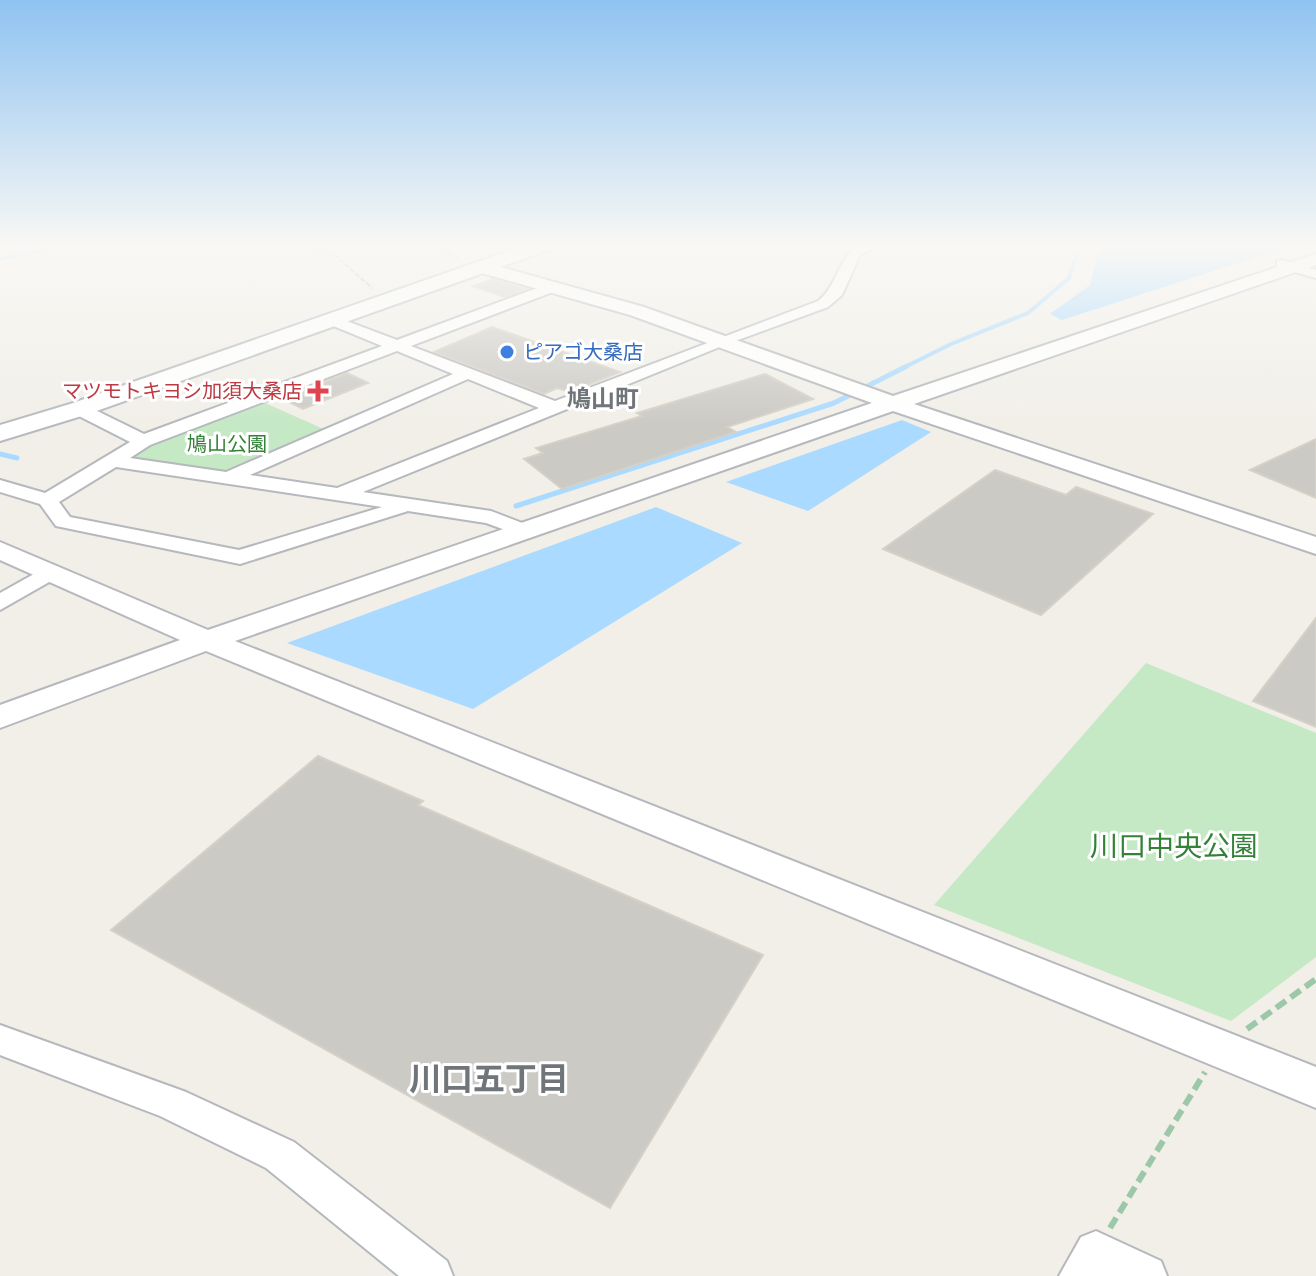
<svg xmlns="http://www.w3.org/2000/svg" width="1316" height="1276" font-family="Poppins,'Noto Sans JP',sans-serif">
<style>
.green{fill:#c5e8c5}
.water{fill:#aadaff}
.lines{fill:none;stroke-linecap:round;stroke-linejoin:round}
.stream-far1{stroke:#aadaff;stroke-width:4}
.stream{stroke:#aadaff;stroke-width:5}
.building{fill:#cccac5;stroke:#d6d1c6;stroke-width:2}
.minor-casing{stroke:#b5b8bc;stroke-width:4}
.tertiary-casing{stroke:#b5b8bc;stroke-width:4}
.secondary-casing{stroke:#b6babf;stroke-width:4}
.path-far1{stroke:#9cc7a9;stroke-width:2;stroke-dasharray:5 2;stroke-linecap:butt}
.path{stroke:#9cc7a9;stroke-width:6;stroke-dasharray:12 6;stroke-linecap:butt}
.minor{fill:#fff;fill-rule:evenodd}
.tertiary{fill:#fff;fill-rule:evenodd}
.secondary{fill:#fff;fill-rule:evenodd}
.shop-dot{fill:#3f7fe0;stroke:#fff;stroke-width:3}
.health-dot{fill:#e0444e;stroke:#fff;stroke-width:3}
.labels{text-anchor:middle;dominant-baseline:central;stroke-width:6;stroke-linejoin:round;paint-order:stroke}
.far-shop-label{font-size:20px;fill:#366cbe;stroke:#fff;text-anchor:start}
.far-health-label{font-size:20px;fill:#be3a42;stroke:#fff;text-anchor:end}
.far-park-label{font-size:20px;fill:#348238;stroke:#fff}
.far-quarter-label{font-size:24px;font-weight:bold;fill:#70757a;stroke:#fff}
.near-park-label{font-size:28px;fill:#348238;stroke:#fff}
.near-neighbourhood-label{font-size:32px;font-weight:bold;fill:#70757a;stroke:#fff}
</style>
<rect width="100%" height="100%" fill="#f1efe8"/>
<g class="green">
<polygon points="263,402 328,431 234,471 221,473 127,458 148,446"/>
<polygon points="1146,663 1316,733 1316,957 1231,1021 934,905"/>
</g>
<g class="water">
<polygon points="1100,245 1294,245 1062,320 1050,314 1090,285"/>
<polygon points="902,420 931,432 808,511 726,482"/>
<polygon points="656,507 742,543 473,709 287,643"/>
</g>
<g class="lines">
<g class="stream-far1">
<polyline points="0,259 66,245"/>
<polyline points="903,368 951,344 1028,313 1069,278 1080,245"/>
</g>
<g class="stream">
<polyline points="0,454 17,458"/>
<polyline points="516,506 834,403 907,366"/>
</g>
</g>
<g class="building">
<polygon points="493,279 526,289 504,297 473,286"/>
<polygon points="492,327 620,372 570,392 557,388 544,394 434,352"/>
<polygon points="347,373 368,383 303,409 281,398"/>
<polygon points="765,374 813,399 727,427 736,432 562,489 524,459 543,453 536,448 642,416 637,413"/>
<polygon points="1316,439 1316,498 1250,470"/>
<polygon points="995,470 1066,495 1076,487 1153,514 1041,615 883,549"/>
<polygon points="1316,618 1316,727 1253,701"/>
<polygon points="318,756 423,801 418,805 763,955 610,1208 111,930"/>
</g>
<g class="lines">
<g class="minor-casing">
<g id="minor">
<path d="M862,245H880L860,255L842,295L828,307L727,344L363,492L491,511L530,526L533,530L530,534H516L486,523L408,511L240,564L56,526L40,504L0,492V480L45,493L130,442L73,413L70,409L73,405H85L144,434L382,346L326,323V317H336L397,340L548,284H558V290L411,346L555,401L818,301C838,286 838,255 862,245ZM397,351L453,374L226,472L130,458L150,445ZM468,379L539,408L337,488L250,475ZM116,467L382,507L239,550L70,517L59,502Z"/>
<polygon points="1282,260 1316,270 1316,278 1277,267 1277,261"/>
<polygon points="50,565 58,567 61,572 58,577 0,610 0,593"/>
<polygon points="0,1025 186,1092 294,1142 447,1261 453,1276 399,1276 266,1168 160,1116 0,1055"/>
<polygon points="1096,1231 1161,1261 1167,1276 1059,1276 1081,1237"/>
</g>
</g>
<g class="tertiary-casing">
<polygon id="tertiary" points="1316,254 1316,265 914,404 1316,537 1316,554 893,411 235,641 1316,1067 1316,1108 206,651 0,728 0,705 180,640 0,560 0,542 208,630 872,403 630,315 478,272 475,268 478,264 490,264 644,307 893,396"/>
</g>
<g class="secondary-casing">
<polygon id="secondary" points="526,245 553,245 551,249 88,414 0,441 0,425 70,404"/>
</g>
<g class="path-far1">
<polyline points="301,245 336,256 372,288"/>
<polyline points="420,245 460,258"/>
</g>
<g class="path">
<polyline points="1247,1029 1316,979"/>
<polyline points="1110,1228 1205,1072"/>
</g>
<use href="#minor" class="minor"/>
<use href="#tertiary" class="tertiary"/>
<use href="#secondary" class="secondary"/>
</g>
<linearGradient id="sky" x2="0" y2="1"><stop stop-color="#8fc3f1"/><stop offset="0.58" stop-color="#f9f8f5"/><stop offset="1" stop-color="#f9f8f5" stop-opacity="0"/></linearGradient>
<rect width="1316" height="424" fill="url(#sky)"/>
<circle class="shop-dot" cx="507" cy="352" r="8"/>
<path class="health-dot" d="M314 379h8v8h8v8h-8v8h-8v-8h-8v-8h8z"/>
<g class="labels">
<g class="far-shop-label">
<text x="523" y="352">ピアゴ大桑店</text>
</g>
<g class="far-health-label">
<text x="302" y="391">マツモトキヨシ加須大桑店</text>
</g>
<g class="far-park-label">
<text x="227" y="444">鳩山公園</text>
</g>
<g class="far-quarter-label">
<text x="603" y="398">鳩山町</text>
</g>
<g class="near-park-label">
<text x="1174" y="846">川口中央公園</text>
</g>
<g class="near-neighbourhood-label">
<text x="489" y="1078">川口五丁目</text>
</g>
</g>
</svg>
